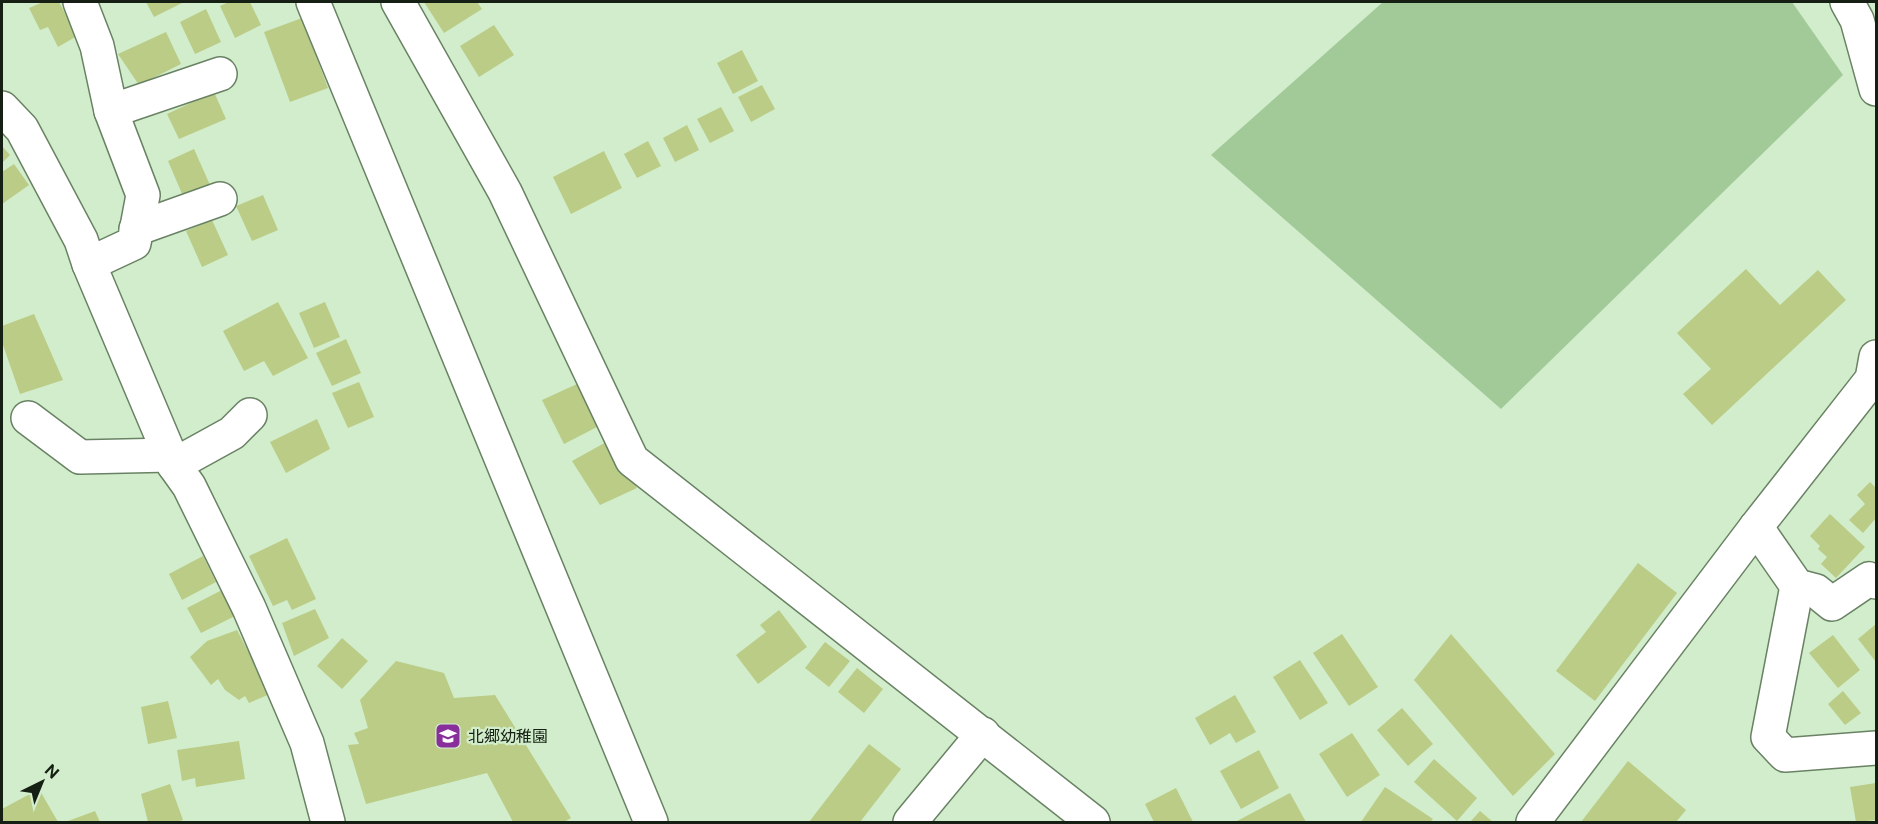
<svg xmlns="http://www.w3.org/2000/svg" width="1878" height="824" font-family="'Public Sans','Noto Sans JP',sans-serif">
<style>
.green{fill:#a2ca99}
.building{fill:#bacc86}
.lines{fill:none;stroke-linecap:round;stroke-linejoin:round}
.minor-casing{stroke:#698264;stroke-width:36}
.minor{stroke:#fff;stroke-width:33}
.labels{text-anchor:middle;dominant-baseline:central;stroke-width:4.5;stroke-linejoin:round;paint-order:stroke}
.poi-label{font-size:16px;fill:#151f13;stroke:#d2edcc;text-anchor:start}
</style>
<rect width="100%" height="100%" fill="#d2edcc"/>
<polygon class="green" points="1383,2 1792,2 1843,75 1501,409 1211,155"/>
<g class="building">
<polygon points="43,2 59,2 77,36 58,47 48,27 40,30 29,8"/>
<polygon points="146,2 184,2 154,17"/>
<polygon points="229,2 250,2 261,25 235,38 220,6"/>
<polygon points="424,2 477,2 482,9 444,33"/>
<polygon points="206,9 221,42 195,54 180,22"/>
<polygon points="302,18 328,88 290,102 264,32"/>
<polygon points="494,25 514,55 479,77 460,46"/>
<polygon points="166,32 181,64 139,85 118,54"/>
<polygon points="742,50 758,81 733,94 717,63"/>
<polygon points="762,85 775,109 751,122 738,97"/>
<polygon points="214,92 226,119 179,139 167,114"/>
<polygon points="721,107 734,131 710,143 697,119"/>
<polygon points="687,125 699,150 675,162 663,138"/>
<polygon points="648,141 661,166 637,178 624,154"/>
<polygon points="2,146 10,155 2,163"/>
<polygon points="194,149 210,185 183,196 168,161"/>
<polygon points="604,151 622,188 571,214 553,177"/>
<polygon points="14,164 29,185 2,204 2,172"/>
<polygon points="263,195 278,230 252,241 236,206"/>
<polygon points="212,220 228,255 202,267 186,231"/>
<polygon points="1746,269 1780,305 1818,270 1846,300 1712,425 1683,394 1711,369 1677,333"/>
<polygon points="278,302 308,358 273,376 264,361 244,371 223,331"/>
<polygon points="325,302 340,337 314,348 299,313"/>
<polygon points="34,314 63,380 20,394 2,342 2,326"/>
<polygon points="346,339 361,373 332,386 316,353"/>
<polygon points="359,382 374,417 348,428 332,393"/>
<polygon points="577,384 599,426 564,444 542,400"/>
<polygon points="317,419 330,449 286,473 270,442"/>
<polygon points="608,441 637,488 600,505 572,461"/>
<polygon points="1870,482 1876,488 1876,518 1863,533 1849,520 1865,504 1857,495"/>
<polygon points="1830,514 1865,547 1836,578 1821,564 1827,557 1818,549 1820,546 1810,536"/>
<polygon points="287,538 316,599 292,610 287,600 273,606 249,556"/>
<polygon points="203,556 216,582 182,600 169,574"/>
<polygon points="1638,563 1677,593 1595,701 1556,671"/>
<polygon points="222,590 235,616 201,633 187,608"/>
<polygon points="315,609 329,638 294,656 282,623"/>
<polygon points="779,610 807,647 758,684 736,655 766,632 760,625"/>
<polygon points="1876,624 1876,662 1858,639"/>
<polygon points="237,630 270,694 249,703 245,696 239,700 225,690 218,679 211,685 190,657 207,641"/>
<polygon points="1342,634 1378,687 1349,706 1313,653"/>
<polygon points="1451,634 1555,754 1513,796 1414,680"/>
<polygon points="1833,635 1860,670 1838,688 1809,653"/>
<polygon points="342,638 368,661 342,689 317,666"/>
<polygon points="825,642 850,661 829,687 805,668"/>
<polygon points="1300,660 1328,703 1300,720 1273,677"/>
<polygon points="396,661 444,673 454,698 495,695 571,818 564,822 513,822 487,773 366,804 348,745 359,744 354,733 368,728 360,700"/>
<polygon points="857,668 883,689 864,713 838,692"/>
<polygon points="1843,691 1861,713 1845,725 1828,704"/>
<polygon points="1235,695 1256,732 1236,743 1230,733 1210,745 1195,718"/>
<polygon points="168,701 177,738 148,744 141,707"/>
<polygon points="1402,708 1433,744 1408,766 1377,730"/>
<polygon points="1352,733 1380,775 1347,797 1319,754"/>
<polygon points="239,741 245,779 196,787 195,778 182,781 177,750"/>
<polygon points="869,744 901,769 860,822 809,822"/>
<polygon points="1259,750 1279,788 1241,809 1220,771"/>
<polygon points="1434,759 1477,798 1457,821 1414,782"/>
<polygon points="1628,761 1686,810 1676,822 1581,822"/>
<polygon points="1876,783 1876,820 1856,822 1850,787"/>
<polygon points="170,784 183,820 176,822 148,822 141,794"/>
<polygon points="1385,787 1433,819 1430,822 1361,822"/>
<polygon points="1176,788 1193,822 1154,822 1145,804"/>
<polygon points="39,789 58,822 2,822 2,809"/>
<polygon points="1290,793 1306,822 1238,822 1237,821"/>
<polygon points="95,811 100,822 69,822 68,821"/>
<polygon points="1480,811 1493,822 1470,822"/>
</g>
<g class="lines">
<g class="minor-casing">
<g id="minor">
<polyline points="80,2 97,46 111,111 143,195 134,243 89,264"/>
<polyline points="313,2 651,822"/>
<polyline points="398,2 505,192 632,460 1093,822"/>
<polyline points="1847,2 1857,20 1876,89"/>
<polyline points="2,108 22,129 81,240 89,264 174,465 189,486 249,608 307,743 328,822"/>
<polyline points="111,111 220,74"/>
<polyline points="136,229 220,199"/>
<polyline points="28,418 80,457 170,455"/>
<polyline points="174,465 232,433 250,415"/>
<polyline points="1756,527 1797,586 1816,591 1832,604 1869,579 1876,582"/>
<polyline points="1797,586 1768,737 1785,755 1876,748"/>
<polyline points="910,822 983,734"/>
<polyline points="1533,822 1756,527 1872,379 1876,357"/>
</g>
</g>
<use href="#minor" class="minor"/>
</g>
<defs>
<g id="school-square" transform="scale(1.35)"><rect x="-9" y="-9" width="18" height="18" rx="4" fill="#882f9b" stroke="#d2edcc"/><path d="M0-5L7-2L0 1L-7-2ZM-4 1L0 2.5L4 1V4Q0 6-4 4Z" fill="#fff"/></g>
</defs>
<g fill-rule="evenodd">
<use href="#school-square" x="448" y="736"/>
</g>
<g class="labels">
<g class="poi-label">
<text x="468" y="736">北郷幼稚園</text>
</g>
</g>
<rect width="1878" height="824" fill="none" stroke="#151f13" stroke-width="6"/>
<g transform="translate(42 782) rotate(43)" stroke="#d2edcc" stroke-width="4.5" paint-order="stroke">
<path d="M0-4.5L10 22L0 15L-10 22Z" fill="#151f13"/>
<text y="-9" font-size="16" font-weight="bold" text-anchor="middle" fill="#151f13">N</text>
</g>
</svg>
